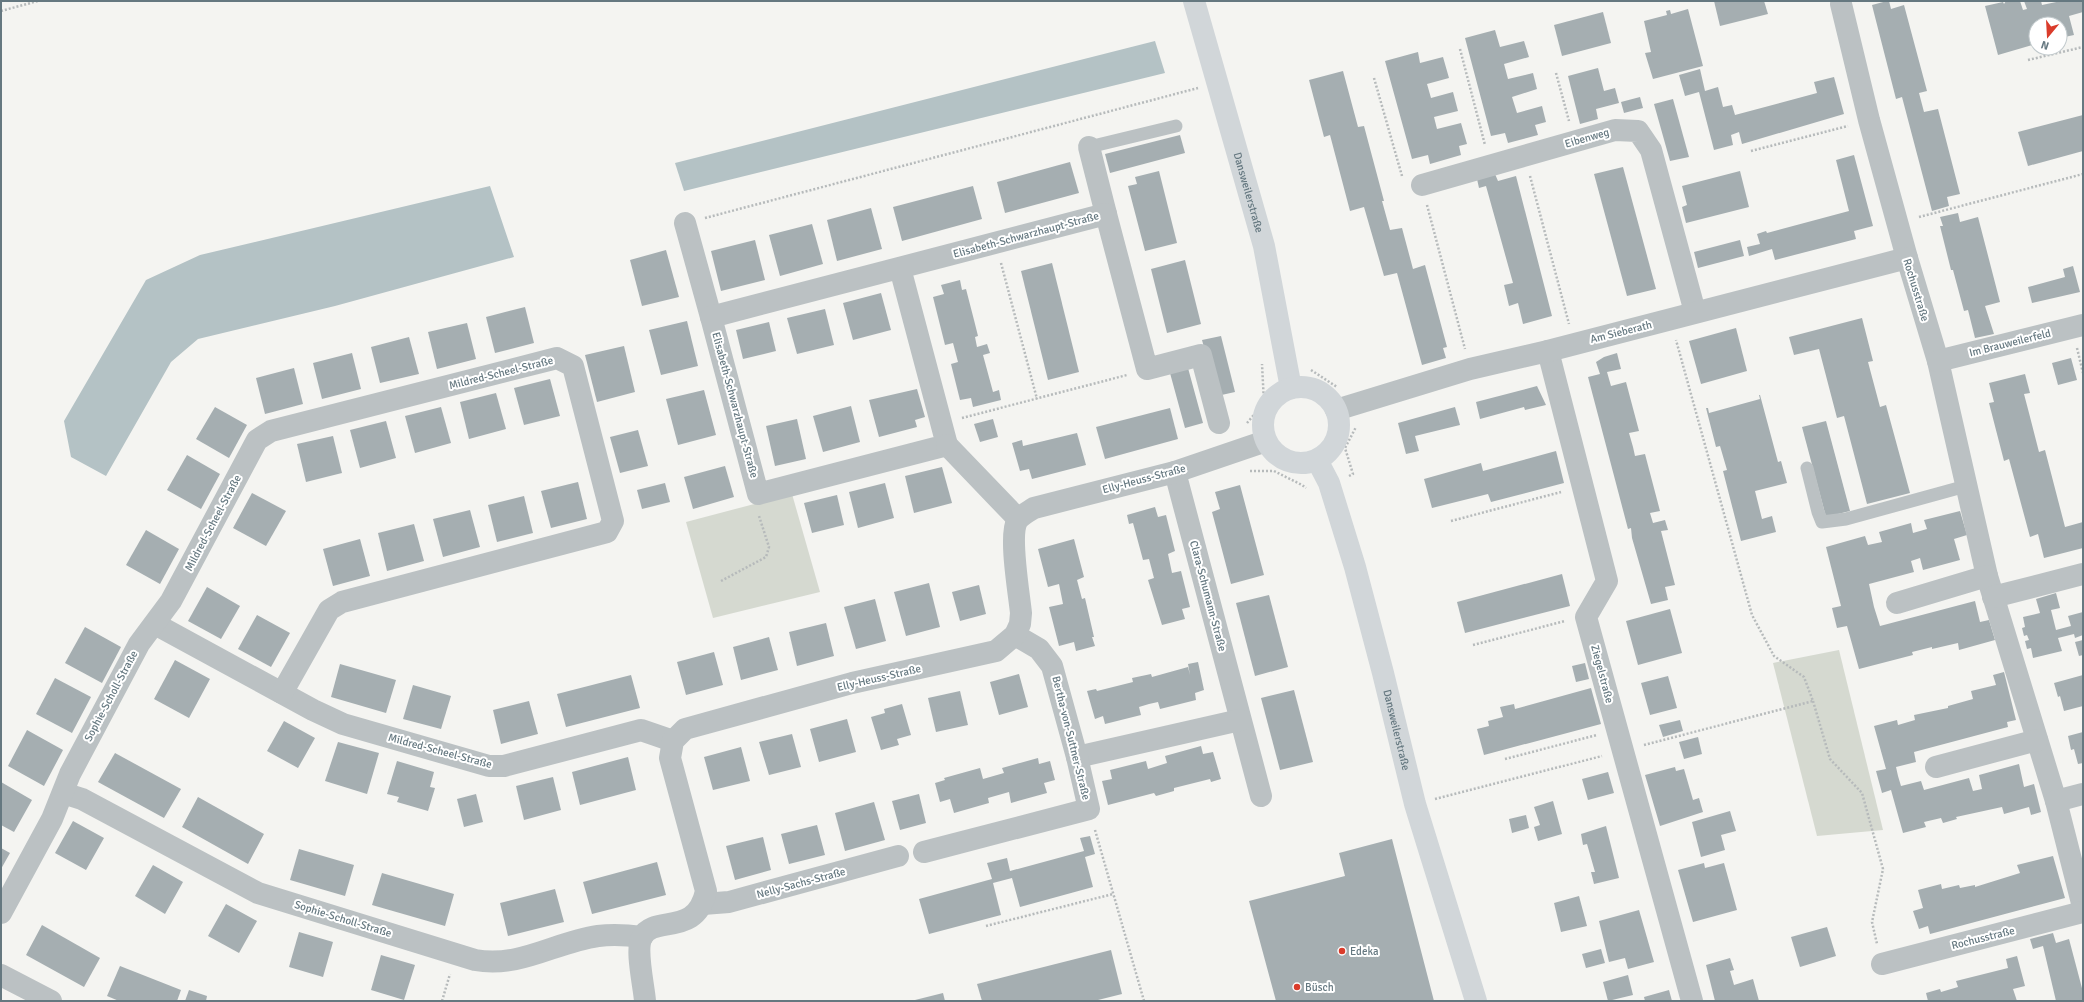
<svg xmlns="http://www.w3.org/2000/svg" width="2084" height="1002" font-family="Signika,sans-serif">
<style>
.green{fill:#d5d9d0}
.water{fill:#b4c2c5}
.building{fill:#a5aeb1}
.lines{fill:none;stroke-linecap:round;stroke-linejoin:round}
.path{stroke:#b6babb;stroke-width:2.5;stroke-dasharray:2 2;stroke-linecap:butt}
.service{stroke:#bbc1c3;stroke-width:13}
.minor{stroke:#bbc1c3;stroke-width:22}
.secondary{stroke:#d1d6d9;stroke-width:22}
.poi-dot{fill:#da3c2b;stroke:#fff;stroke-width:1.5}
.labels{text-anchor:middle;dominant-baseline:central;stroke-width:4;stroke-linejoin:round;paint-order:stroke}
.street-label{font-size:11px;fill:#657880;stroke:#fff}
.poi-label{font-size:11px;fill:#657880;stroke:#fff;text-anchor:start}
</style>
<rect width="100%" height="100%" fill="#f4f4f1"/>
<g class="green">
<polygon points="792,494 820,592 713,618 686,522"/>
<polygon points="1839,650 1883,830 1817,836 1773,663"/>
</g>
<g class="water">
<polygon points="1155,41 1165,73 684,191 675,163"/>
<polygon points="490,186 514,257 335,306 198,339 171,362 106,476 71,457 64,421 146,280 200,255"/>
</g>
<g class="building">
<polygon points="1714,1 1764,1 1768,14 1720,26"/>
<polygon points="1887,1 1889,1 1891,9 1904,5 1927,91 1919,93 1924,112 1938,109 1960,194 1947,197 1949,206 1932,211 1902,97 1896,99 1874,13 1872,5"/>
<polygon points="2006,1 2020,1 2023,10 2027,9 2024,1 2041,1 2042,5 2061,1 2083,1 2083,12 2069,16 2074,35 2060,38 2060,24 2036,24 2036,44 1998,55 1985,6 2003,2 2004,4"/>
<polygon points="1688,9 1703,66 1653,79 1645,53 1651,52 1644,21 1667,15 1666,11 1670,10 1671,14"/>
<polygon points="1603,12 1611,43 1562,56 1554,25"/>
<polygon points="1495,30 1500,47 1524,41 1529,57 1504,64 1508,79 1533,73 1537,89 1512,97 1517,113 1542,106 1546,122 1535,125 1538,135 1508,143 1505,133 1491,136 1465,38"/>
<polygon points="1418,52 1420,63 1443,57 1449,78 1427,84 1431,98 1453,92 1458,111 1434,117 1437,129 1461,123 1467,144 1459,146 1461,155 1430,164 1428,155 1412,159 1385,61"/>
<polygon points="1598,68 1604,91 1615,88 1619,103 1596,109 1598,119 1580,124 1568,76"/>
<polygon points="1700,69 1705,91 1718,87 1723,107 1732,105 1735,115 1817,93 1814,82 1834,77 1844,114 1742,144 1739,132 1731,135 1733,145 1714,150 1699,92 1685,96 1679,75"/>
<polygon points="1343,71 1358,127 1364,126 1384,201 1382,201 1390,230 1402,228 1413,269 1425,265 1447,347 1443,348 1446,358 1422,365 1397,273 1384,276 1364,207 1350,211 1330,135 1324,137 1309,80"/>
<polygon points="1640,97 1643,108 1624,113 1621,102"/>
<polygon points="1673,99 1689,157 1670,161 1654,104"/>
<polygon points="2083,115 2083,151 2028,166 2018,132"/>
<polygon points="1180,135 1185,153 1110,173 1105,154"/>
<polygon points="1854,155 1873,226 1854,231 1856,239 1775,260 1772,249 1749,256 1747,247 1760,244 1757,234 1766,231 1767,233 1849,211 1836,160"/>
<polygon points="1070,162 1079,193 1005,213 997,182"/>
<polygon points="1623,167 1656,289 1627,296 1594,174"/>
<polygon points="1159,171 1177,243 1145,251 1128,186 1137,184 1135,177"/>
<polygon points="1740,171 1749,207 1686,223 1682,207 1687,205 1682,186"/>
<polygon points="1495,174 1498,181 1516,176 1552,316 1523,324 1518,303 1509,306 1504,285 1513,283 1486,186 1479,188 1477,179"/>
<polygon points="973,186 982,219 902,241 893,207"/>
<polygon points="871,208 882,249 837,261 827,220"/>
<polygon points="1958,213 1960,222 1978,217 2000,302 1985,306 1994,334 1975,338 1968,310 1964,311 1953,270 1951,270 1940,226 1943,226 1940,217"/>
<polygon points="812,224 823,264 780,276 769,235"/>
<polygon points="755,240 765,280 721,291 711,251"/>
<polygon points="1740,240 1744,256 1698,268 1694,252"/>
<polygon points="666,250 679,297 642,306 630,260"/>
<polygon points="1185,260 1201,324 1167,333 1151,269"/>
<polygon points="1052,263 1079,372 1048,380 1021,271"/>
<polygon points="2073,266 2080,292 2032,303 2028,287 2065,277 2063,269"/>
<polygon points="960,280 962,290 966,289 974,320 978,336 975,337 977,347 987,344 990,353 983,355 993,392 999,390 1001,400 973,407 971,398 960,400 951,364 958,362 953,343 945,345 933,297 944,294 941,285"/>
<polygon points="881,293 891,330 853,340 843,303"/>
<polygon points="525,307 534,343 495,353 486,317"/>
<polygon points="825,309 834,345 797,354 787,318"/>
<polygon points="1862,318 1873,361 1868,362 1880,407 1886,405 1910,493 1867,504 1844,416 1837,418 1819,349 1794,355 1789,337"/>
<polygon points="687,321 698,366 661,375 649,330"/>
<polygon points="769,322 776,351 743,359 736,330"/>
<polygon points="467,323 476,359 437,369 428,332"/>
<polygon points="1736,328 1747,371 1701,384 1689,341"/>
<polygon points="1221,336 1235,392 1217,396 1202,340"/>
<polygon points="409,337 419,374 380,383 371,347"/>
<polygon points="624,346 635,392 597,402 585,355"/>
<polygon points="352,353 361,389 322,399 313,363"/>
<polygon points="1617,353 1621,369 1607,372 1611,386 1626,382 1639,431 1629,433 1633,447 1635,456 1645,454 1660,511 1650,513 1653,523 1665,520 1668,530 1661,531 1675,585 1665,587 1668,600 1651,604 1632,538 1631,528 1628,529 1588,377 1600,374 1596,362 1604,357"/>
<polygon points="2071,358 2077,380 2058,385 2052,363"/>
<polygon points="294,368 303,404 265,414 256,378"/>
<polygon points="1188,368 1203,423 1185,428 1170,373"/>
<polygon points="2025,374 2030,393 2024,394 2029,413 2039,452 2045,450 2065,527 2083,522 2083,548 2044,558 2038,534 2030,537 2009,459 2004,461 1989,403 1994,402 1989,383"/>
<polygon points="550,379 560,416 524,425 514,388"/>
<polygon points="1537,386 1546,405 1525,410 1524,407 1480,419 1476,402"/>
<polygon points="917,389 925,417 915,420 917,427 879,437 869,400"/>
<polygon points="704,390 716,435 678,445 666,399"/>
<polygon points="496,393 506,429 469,439 460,402"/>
<polygon points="1759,395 1760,395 1778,462 1781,461 1787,483 1755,491 1762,519 1772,516 1776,532 1741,541 1723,471 1727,470 1720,446 1716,447 1706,408 1708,408 1709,413 1760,399"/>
<polygon points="851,406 860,442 823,452 813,416"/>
<polygon points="215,407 247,425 229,458 196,439"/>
<polygon points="441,407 451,443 415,453 405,416"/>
<polygon points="1455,407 1460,425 1415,436 1419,451 1406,454 1398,423"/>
<polygon points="1170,408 1178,439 1105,459 1096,427"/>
<polygon points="797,419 806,459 775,466 766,426"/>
<polygon points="993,419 998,437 980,442 974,424"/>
<polygon points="386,421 396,458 360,468 350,430"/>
<polygon points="1826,421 1850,511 1826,517 1802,427"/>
<polygon points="638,430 648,466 620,473 610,437"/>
<polygon points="1077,433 1086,465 1032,479 1029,469 1020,471 1012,443 1022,440 1023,446"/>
<polygon points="333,436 342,473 306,482 297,444"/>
<polygon points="1556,451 1564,483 1491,502 1488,494 1432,508 1424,479 1481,463 1483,471"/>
<polygon points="187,455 220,474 201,509 167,490"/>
<polygon points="725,466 734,497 693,509 684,477"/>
<polygon points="942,467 952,503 914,513 905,476"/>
<polygon points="578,482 587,519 551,528 541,491"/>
<polygon points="665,483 670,502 642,509 637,490"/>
<polygon points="885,483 894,518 858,528 849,492"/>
<polygon points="1240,485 1264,575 1231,584 1212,512 1220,509 1215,492"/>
<polygon points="252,493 286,511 266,546 233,528"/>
<polygon points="837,495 844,525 812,533 804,503"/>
<polygon points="524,496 533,533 497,542 488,505"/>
<polygon points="1155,507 1158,517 1166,515 1175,551 1168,554 1172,573 1181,571 1190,607 1182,609 1185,619 1162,625 1148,580 1154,578 1149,559 1143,560 1133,523 1129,524 1127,515"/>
<polygon points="470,510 480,547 443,557 433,519"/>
<polygon points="1960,511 1967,535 1954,539 1960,560 1923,570 1920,558 1911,561 1914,572 1869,584 1874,607 1880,626 1975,601 1980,622 1989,620 1995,640 1959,650 1958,643 1932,649 1932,647 1912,652 1913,655 1859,669 1847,626 1837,628 1832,608 1841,606 1826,547 1865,536 1868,545 1882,542 1879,532 1911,523 1913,533 1927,529 1924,520"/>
<polygon points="414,524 424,561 387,571 378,533"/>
<polygon points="146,530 179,549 160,584 126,565"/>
<polygon points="360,539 370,576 333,586 323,549"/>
<polygon points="1074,539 1084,577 1077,580 1082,599 1085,598 1094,637 1092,637 1095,646 1076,651 1074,642 1059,646 1049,607 1063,604 1059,584 1048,587 1038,549"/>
<polygon points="1562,574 1570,606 1465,633 1457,602"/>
<polygon points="929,583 940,627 906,636 894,592"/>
<polygon points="979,585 986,614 960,621 952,592"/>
<polygon points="207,587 240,606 221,639 188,621"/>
<polygon points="2056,593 2060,608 2051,610 2056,630 2071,626 2068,616 2083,612 2083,635 2075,638 2074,634 2058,638 2062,651 2033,658 2031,648 2027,649 2025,641 2029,640 2027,635 2024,636 2022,628 2025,627 2023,617 2040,613 2036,599"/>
<polygon points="1269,595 1288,667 1255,676 1236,603"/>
<polygon points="875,599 886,641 856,649 844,607"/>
<polygon points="1670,609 1682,653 1638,665 1626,621"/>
<polygon points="257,615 290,633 271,667 238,649"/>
<polygon points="826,623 834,656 797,666 789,632"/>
<polygon points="85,627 121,647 102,683 65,663"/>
<polygon points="769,637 778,670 741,680 733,647"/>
<polygon points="2083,640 2083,655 2079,656 2075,642"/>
<polygon points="714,652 723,685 686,695 677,662"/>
<polygon points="175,660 210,679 189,718 154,699"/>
<polygon points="1198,662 1204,690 1195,693 1196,700 1160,709 1158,702 1149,704 1139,707 1141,715 1105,724 1103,716 1095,719 1087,691 1096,689 1097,691 1133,682 1132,678 1151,674 1152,677 1188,667 1190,675 1188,664"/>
<polygon points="1585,663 1589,679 1576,682 1572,666"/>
<polygon points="340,664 396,680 386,713 331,697"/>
<polygon points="2004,672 2016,720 2007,722 2008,727 1914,752 1916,762 1896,767 1898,776 1901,786 1921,781 1924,790 1969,778 1973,791 1982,789 1979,775 2019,764 2024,787 2034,784 2041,812 2031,815 2029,807 2004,814 2002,807 1956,817 1957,819 1943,823 1941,818 1924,822 1926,827 1903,833 1891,790 1882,793 1876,771 1886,769 1874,726 1897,720 1898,725 1915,720 1914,715 1948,708 1948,706 1973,699 1971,691 1996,685 1993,675"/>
<polygon points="1019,674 1028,707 999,715 990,682"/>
<polygon points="631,675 640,708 566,727 557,694"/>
<polygon points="2083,675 2083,706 2064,711 2060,696 2058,697 2054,683"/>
<polygon points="1668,676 1677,708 1650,715 1641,683"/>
<polygon points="55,678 91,697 72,733 36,714"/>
<polygon points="413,685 451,696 441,729 403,719"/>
<polygon points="1591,688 1601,724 1484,755 1477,729 1489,726 1488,721 1503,717 1500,707 1514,704 1515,709"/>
<polygon points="1294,690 1313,762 1280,770 1261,698"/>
<polygon points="960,691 968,725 936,732 928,698"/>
<polygon points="529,701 538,734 501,744 493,710"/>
<polygon points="902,704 911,735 897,739 899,745 881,750 871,717 885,713 884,709"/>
<polygon points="847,719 856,752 819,762 810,729"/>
<polygon points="1680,720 1683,731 1663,737 1659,725"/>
<polygon points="284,721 315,738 298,768 267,751"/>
<polygon points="27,730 63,750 44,786 8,766"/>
<polygon points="2083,732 2083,763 2078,764 2074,749 2071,750 2068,736"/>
<polygon points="792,734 801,767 769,775 759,742"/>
<polygon points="1698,737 1702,754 1684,759 1679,742"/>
<polygon points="338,742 379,753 367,794 325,781"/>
<polygon points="1201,746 1203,754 1213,752 1221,779 1211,782 1210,779 1174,788 1174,791 1156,796 1154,793 1108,805 1102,781 1112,779 1110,770 1146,761 1148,769 1167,763 1165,756"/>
<polygon points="741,747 750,781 713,790 704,757"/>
<polygon points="115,753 181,789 164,818 98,782"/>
<polygon points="628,757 636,790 580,805 572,772"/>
<polygon points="1038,758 1039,764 1050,761 1055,780 1044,783 1047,793 1011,803 1009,792 988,798 989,803 954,813 950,799 940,802 935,783 945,780 944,778 980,768 983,779 1004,773 1002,768"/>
<polygon points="397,761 434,772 430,787 435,788 428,811 397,802 399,797 387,794"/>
<polygon points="1675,767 1676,771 1684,769 1693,800 1699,798 1703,812 1660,826 1645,775"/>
<polygon points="1608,772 1614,793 1588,800 1582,779"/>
<polygon points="553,777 561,810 524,820 516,786"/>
<polygon points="1,782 32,800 14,832 1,825"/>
<polygon points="476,794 483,822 464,827 457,799"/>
<polygon points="919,794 926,823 900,830 892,801"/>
<polygon points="198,797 264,834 248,864 182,827"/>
<polygon points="1553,801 1562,834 1538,841 1534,827 1540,825 1534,807"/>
<polygon points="874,802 885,840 845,851 835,813"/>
<polygon points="1730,811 1736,831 1721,835 1725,850 1701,857 1692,822"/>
<polygon points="1526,815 1529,828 1512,833 1509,819"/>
<polygon points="73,821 104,838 86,870 55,853"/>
<polygon points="817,825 825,855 789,864 781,834"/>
<polygon points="1606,826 1619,878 1594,884 1591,872 1595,872 1587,844 1583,845 1581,834"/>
<polygon points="1090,836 1095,854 1085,857 1093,887 1020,907 1012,878 993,883 1001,915 929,934 919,899 992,879 987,863 1007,858 1010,871 1084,851 1080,838"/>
<polygon points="763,837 771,870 735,880 726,846"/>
<polygon points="1392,839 1434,1001 1276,1001 1249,901 1345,876 1339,853"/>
<polygon points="1,848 10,853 1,869"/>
<polygon points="299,849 354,865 345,896 290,880"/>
<polygon points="2053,856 2065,898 1930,934 1928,926 1919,929 1913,911 1923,908 1918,890 1941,884 1942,889 1959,885 1960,888 1975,885 1975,887 2020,873 2017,865"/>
<polygon points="657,862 666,895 592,914 583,882"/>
<polygon points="1704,863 1705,868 1724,863 1737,910 1693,922 1678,870"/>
<polygon points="153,865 183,882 165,914 135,896"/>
<polygon points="382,873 454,894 445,926 372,905"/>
<polygon points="555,889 564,922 508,936 500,903"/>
<polygon points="1579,896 1587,926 1561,932 1554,903"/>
<polygon points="226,904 257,921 239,953 208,936"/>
<polygon points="1639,910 1654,962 1628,969 1625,958 1609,962 1599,921"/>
<polygon points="42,925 100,958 84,987 26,955"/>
<polygon points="1827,927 1836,956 1800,967 1791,937"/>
<polygon points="299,932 333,942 323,977 289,967"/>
<polygon points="2053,933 2056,943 2069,939 2083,992 2083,1001 2056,1001 2043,946 2033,949 2030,939"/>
<polygon points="1601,949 1605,963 1586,968 1582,954"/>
<polygon points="1111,950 1122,994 1094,1001 982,1001 977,984"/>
<polygon points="381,955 415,965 404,1000 371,990"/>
<polygon points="2017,956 2025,986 2013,989 2017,1001 1928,1001 1926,993 1940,989 1941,992 1958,987 1956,981 2008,968 2006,959"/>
<polygon points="1730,958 1734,970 1730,971 1734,985 1753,979 1759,1001 1715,1001 1706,965"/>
<polygon points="120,966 181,990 177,1001 119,1001 107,996"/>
<polygon points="1628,975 1633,995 1608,1001 1603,982"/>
<polygon points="189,990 207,996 206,1001 185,1001"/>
<polygon points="1669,990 1672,1001 1645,1001 1644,997"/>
<polygon points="943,993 945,1001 915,1001 915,1000"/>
</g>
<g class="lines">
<g class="path">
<polyline points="1,11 38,1"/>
<polyline points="1460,49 1485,145"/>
<polyline points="2028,60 2083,47"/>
<polyline points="1556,73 1569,121"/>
<polyline points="1374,78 1402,176"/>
<polyline points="1751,151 1848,126"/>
<polyline points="1530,176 1569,324"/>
<polyline points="1427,205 1465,349"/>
<polyline points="1919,217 2083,174"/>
<polyline points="705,218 1198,88"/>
<polyline points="1001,263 1037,399"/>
<polyline points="2077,348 2083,373"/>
<polyline points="1311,370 1337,387"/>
<polyline points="962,418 1127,375"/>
<polyline points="1247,423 1264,403 1262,364"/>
<polyline points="1250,471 1274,471 1302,485 1306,488"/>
<polyline points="1349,476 1353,474 1345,448 1356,427"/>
<polyline points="1451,521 1561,492"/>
<polyline points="721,581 766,557 769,547 759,516"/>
<polyline points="1473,645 1565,621"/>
<polyline points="1813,701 1830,759 1862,793 1883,869 1872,922 1877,944"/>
<polyline points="1644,745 1813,701 1804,677 1774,656 1752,615 1676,340"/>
<polyline points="1505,759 1597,735"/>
<polyline points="1435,799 1602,756"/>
<polyline points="1095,830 1144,1001"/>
<polyline points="986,926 1113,894"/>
<polyline points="442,1001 450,974"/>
</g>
<g class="service">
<polyline points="1089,147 1176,126"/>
<polyline points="1807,468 1818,512 1822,522 1846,519 1966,486"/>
</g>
<g class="minor">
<polyline points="1841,4 1869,120 1907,258 1938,361 1987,576 2056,801 2083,907"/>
<polyline points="1089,147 1106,214"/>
<polyline points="1422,185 1615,130 1638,131 1651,150 1695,312"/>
<polyline points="685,223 711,317"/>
<polyline points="900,268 947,445 758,494 711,317 1106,214 1147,369 1201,355 1219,423"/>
<polyline points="1548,351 1607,581 1586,617 1692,1001"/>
<polyline points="1938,361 2083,325"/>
<polyline points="1336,410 1470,369 1548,351 1907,258"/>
<polyline points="947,445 1018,519"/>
<polyline points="1175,472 1261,796"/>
<polyline points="1993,597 2083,574"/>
<polyline points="1897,603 1987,576"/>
<polyline points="155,624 313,710 343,724 489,766 504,766 641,730 673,741"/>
<polyline points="1077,757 1240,720"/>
<polyline points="1936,767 2037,740"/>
<path d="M63,793L82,799L258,893L475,960C521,968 555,942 598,936C614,934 627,935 642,937"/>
<polyline points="2056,801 2083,794"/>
<polyline points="924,852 1089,809 1077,757 1052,666 1039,649 1015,635"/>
<polyline points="703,904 729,902 898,856"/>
<polyline points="1,913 52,819 70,774 139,644 171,601 257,440 271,431 557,358 573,366 613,521 607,532 342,602 329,610 282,693"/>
<polyline points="1882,964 2083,912"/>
<polyline points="1,975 51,1001"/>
<path d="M645,1001C644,986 635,949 642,937C654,914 696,938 706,891L670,758L673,741L685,729L852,683L996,651L1015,635L1020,624L1021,613C1019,593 1009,536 1017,521C1021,515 1028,512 1034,508L1175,472L1266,441"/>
</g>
<g class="secondary">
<path id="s1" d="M1194,1L1264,246L1291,388"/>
<circle cx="1301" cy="425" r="38"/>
<path id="s2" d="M1317,460L1329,483L1355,567L1383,673L1415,804L1476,1001"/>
</g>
</g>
<g class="poi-dot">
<circle cx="1342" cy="951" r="4"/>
<circle cx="1297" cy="987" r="4"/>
</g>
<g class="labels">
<g class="street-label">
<text transform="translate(1587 138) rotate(-16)">Eibenweg</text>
<text stroke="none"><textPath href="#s1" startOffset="199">Dansweilerstraße</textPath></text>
<text transform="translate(1026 235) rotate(-15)">Elisabeth-Schwarzhaupt-Straße</text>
<text transform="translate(1916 290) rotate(73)">Rochusstraße</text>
<text transform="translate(1621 332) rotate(-14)">Am Sieberath</text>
<text transform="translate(2010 343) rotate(-14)">Im Brauweilerfeld</text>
<text transform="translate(501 373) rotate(-14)">Mildred-Scheel-Straße</text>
<text transform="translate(735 405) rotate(75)">Elisabeth-Schwarzhaupt-Straße</text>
<text transform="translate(1144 479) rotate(-15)">Elly-Heuss-Straße</text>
<text transform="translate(213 523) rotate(-62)">Mildred-Scheel-Straße</text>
<text transform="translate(1208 596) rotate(75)">Clara-Schumann-Straße</text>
<text transform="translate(1602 674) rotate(75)">Ziegelstraße</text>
<text transform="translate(879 678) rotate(-13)">Elly-Heuss-Straße</text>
<text transform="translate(111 696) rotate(-62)">Sophie-Scholl-Straße</text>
<text stroke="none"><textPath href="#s2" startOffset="282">Dansweilerstraße</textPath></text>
<text transform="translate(1071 738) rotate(76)">Bertha-von-Suttner-Straße</text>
<text transform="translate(440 751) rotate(15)">Mildred-Scheel-Straße</text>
<text transform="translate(801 883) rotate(-15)">Nelly-Sachs-Straße</text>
<text transform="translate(343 919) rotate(17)">Sophie-Scholl-Straße</text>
<text transform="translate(1983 938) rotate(-14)">Rochusstraße</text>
</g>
<g class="poi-label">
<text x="1350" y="951">Edeka</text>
<text x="1305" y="987">Büsch</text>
</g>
</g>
<rect width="2084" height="1002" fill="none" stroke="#657880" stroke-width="4"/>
<g transform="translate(2048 36) rotate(198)"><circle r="19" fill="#ffffff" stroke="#c1c9cc"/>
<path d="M0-3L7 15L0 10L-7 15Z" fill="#da3c2b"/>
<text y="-6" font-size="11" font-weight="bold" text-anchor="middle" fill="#657880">N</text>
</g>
</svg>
